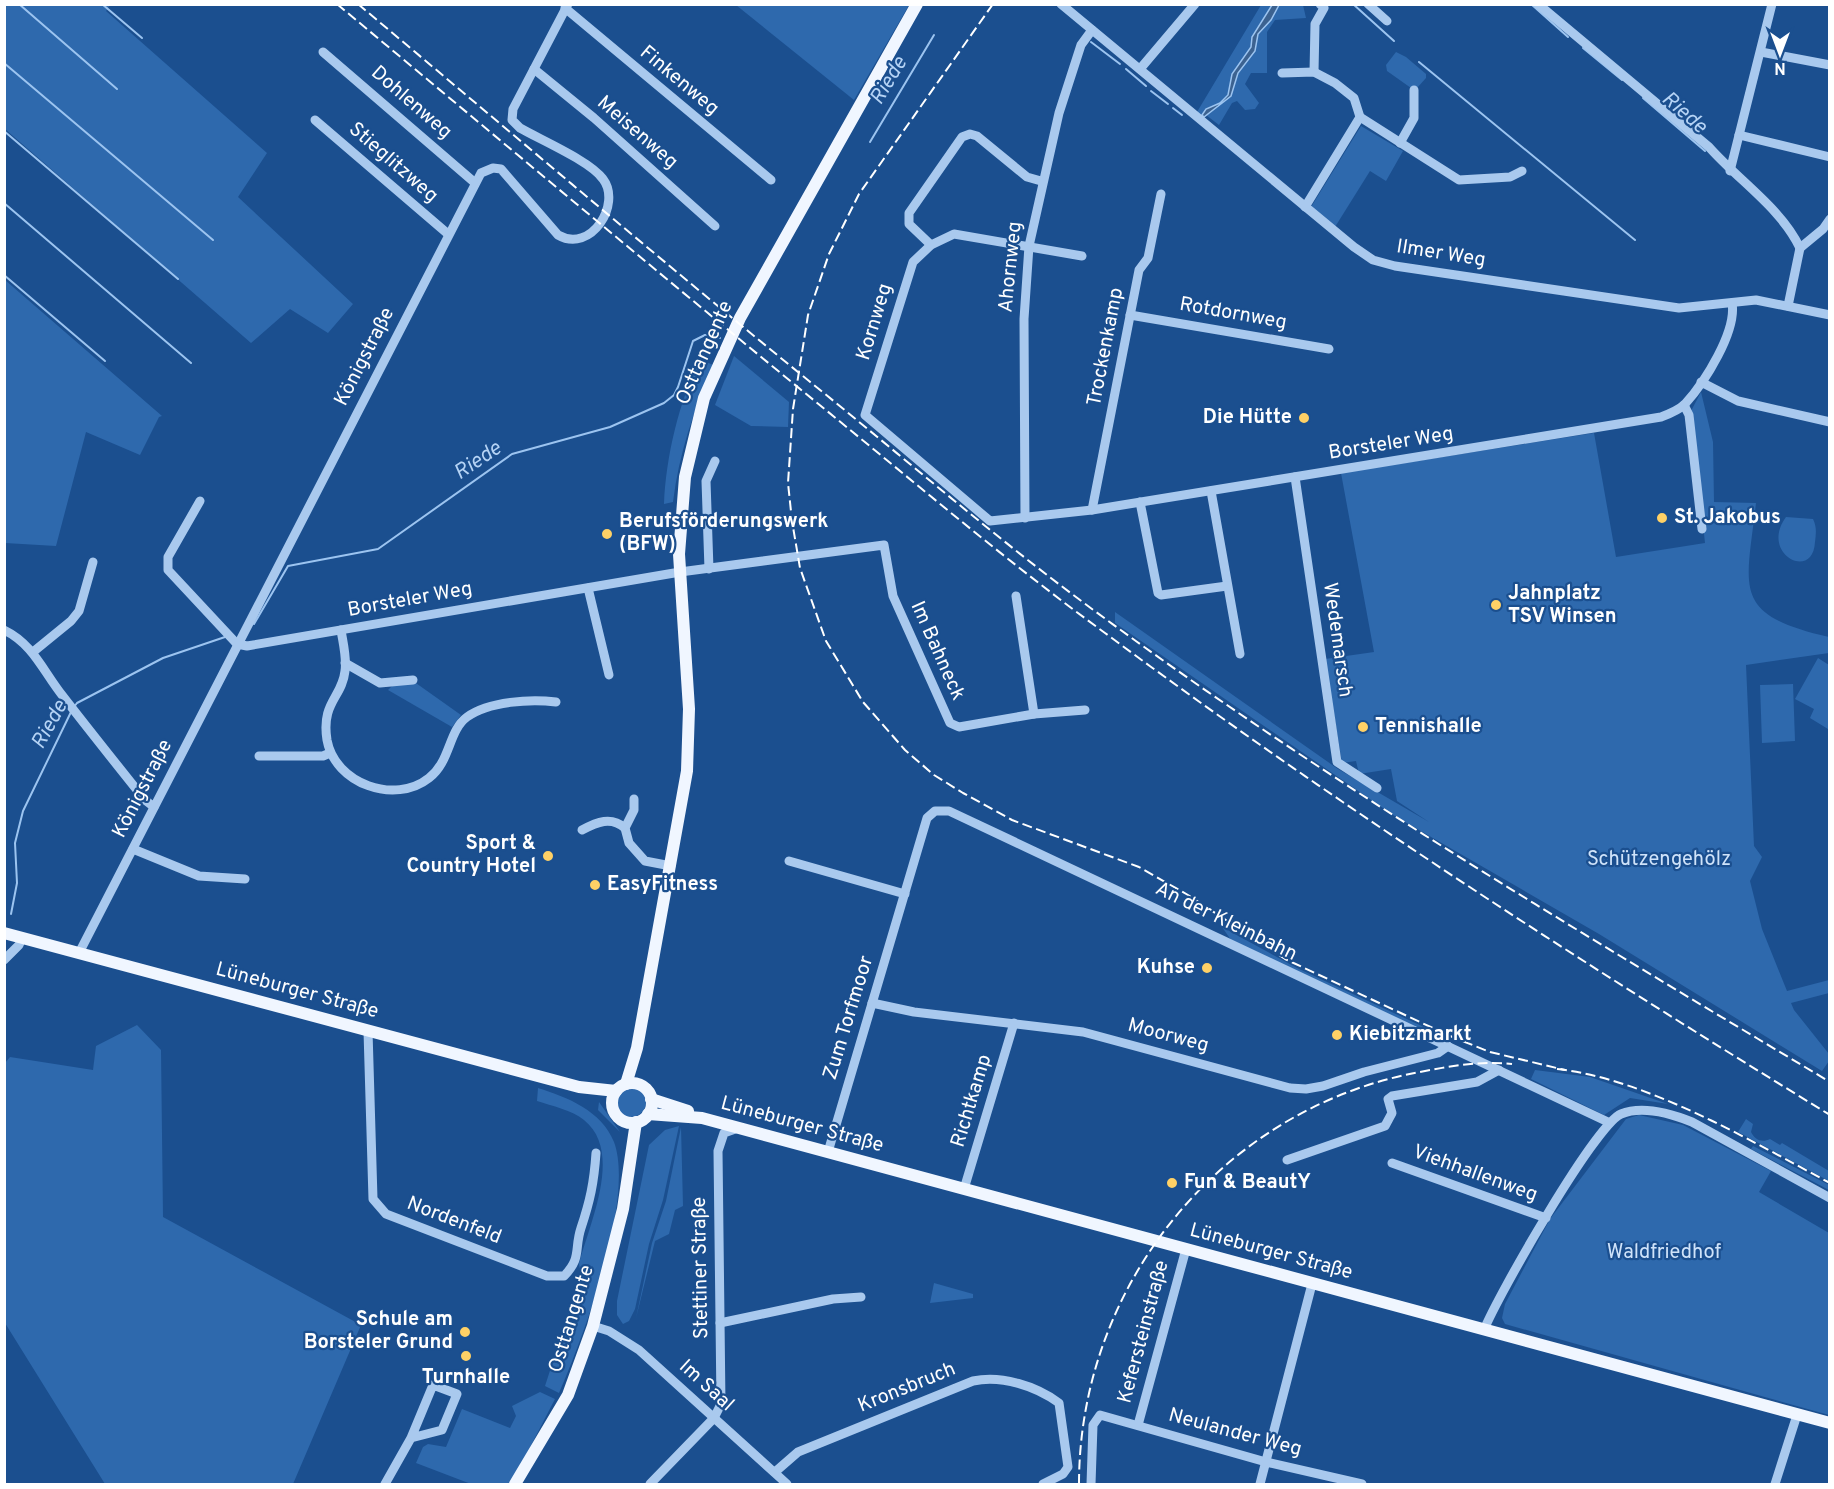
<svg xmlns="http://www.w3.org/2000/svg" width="1834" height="1489" font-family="Overpass,sans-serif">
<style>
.green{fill:#2e69ad}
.water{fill:#3c6290;stroke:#9cc4f0;stroke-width:1.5}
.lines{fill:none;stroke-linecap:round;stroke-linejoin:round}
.stream{stroke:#9cc4f0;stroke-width:2}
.minor{stroke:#a9c9ee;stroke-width:9}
.major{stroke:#f0f6ff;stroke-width:12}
.rail{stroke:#fff;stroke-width:2;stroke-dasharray:10 4.5;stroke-linecap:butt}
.poi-dot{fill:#ffd166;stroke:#1b4f8f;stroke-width:2}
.labels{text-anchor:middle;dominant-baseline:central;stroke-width:4.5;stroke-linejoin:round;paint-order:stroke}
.street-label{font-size:20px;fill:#fff;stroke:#1b4f8f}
.poi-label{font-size:20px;font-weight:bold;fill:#fff;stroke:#1b4f8f;text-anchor:start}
.park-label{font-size:20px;fill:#cfe3fa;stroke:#1b4f8f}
.water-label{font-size:21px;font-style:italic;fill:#b5d3f5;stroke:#1b4f8f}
</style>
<rect width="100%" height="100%" fill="#1b4f8f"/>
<g class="green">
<polygon points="5,4 110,5 106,11 267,153 238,197 353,304 328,333 290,309 251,343 5,129"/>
<polygon points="736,5 909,5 854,100"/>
<polygon points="1261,5 1303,5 1306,18 1275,20 1267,32 1267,73 1251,73 1245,84 1259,103 1255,109 1245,110 1237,101 1232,103 1219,125 1206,115 1204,118 1197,112"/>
<polygon points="1396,52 1406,57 1426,74 1426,78 1417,88 1411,88 1387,71 1386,65"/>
<polygon points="1361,126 1403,151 1386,181 1370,171 1335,227 1311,207"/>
<polygon points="5,280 162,416 159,417 140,455 86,432 56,546 5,543"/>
<polygon points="734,356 789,402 788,427 751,426 715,405"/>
<path d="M700,359L713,365C694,410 679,453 673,502L664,504C666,456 679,402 700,359Z"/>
<path d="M1701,392L1713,442L1714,502L1756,503C1746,591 1731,614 1829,637V653L1746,665L1754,846L1762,857L1750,881L1762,929L1787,991L1829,980V993L1791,1003L1794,1010L1829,1054V1061L1822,1071L1599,934L1393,815L1115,623V612L1338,769L1429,822L1397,801L1391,769L1359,774L1356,761L1342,763L1325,659L1374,652L1341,473L1594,433L1616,557L1705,543L1691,411Z"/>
<path d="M1786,517L1813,519C1817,527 1816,534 1815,542C1813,582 1759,554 1786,517Z"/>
<polygon points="1818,658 1829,665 1828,729 1810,718 1814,709 1795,699"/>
<polygon points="413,681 461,715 452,727 388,690 393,685"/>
<polygon points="1793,684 1795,741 1762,743 1760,685"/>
<polygon points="1222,927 1297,968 1439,1034 1435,1036 1231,940"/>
<polygon points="137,1025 161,1050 163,1217 361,1325 293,1484 105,1484 5,1323 5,1063 10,1057 93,1070 96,1046"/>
<polygon points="1535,1070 1590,1077 1668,1104 1630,1098 1604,1115 1531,1079"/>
<circle cx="631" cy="1102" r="15"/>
<path d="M538,1088C567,1097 602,1111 614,1142C635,1199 583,1338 559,1393L545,1386L581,1275L579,1264C589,1224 624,1152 584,1120C572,1110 552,1106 537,1101Z"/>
<polygon points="599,1102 620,1132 598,1110"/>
<polygon points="1639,1115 1683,1125 1771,1171 1759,1192 1829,1233 1829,1415 1505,1324 1502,1318 1505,1304 1550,1219 1626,1119"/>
<path d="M1746,1119L1753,1124L1751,1132C1755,1140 1762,1143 1770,1139L1780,1145L1782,1143L1829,1171V1181L1738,1132Z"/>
<polygon points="679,1126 663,1200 649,1244 635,1309 629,1321 623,1324 617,1315 617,1301 649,1145 665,1130"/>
<polygon points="681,1127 683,1206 675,1210 669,1234 655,1241 636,1318 652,1243 666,1201"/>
<polygon points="1753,1146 1829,1185 1829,1190 1751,1149"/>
<polygon points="934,1283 973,1294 973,1298 930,1303"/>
<polygon points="540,1392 555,1399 511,1484 471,1484 416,1463 423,1447 428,1444 446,1447 462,1409 510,1428 516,1416 512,1406"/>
</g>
<polygon class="water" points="1272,5 1279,5 1271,20 1258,34 1255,51 1238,73 1231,96 1204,117 1202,115 1206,109 1220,103 1228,95 1232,74 1251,47 1252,37"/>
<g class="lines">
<g class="stream">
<polyline points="19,4 117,89"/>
<polyline points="102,4 142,38"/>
<polyline points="1353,4 1394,41"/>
<polyline points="1531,4 1568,37"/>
<polyline points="1091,42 1120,64"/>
<polyline points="1583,48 1622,80"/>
<polyline points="1419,62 1635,240"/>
<polyline points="4,63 213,240"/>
<polyline points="1126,69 1146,86"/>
<polyline points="1151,91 1168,104"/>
<polyline points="1643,98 1705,151"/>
<polyline points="1173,108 1182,115"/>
<polyline points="4,131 178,279"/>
<polyline points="870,142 934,35"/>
<polyline points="4,203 191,363"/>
<polyline points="4,275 105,361"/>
<polyline points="254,624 288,566 378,549 512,454 610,427 664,403 674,395 678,387 693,341 705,335 720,338"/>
<polyline points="74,707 77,703 163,658 225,637"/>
<polyline points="11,914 17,883 15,843 23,811 71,712"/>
</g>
<g class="minor">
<polyline points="1061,4 1354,247 1373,260 1395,266 1679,308 1756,300 1830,315"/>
<polyline points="1368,4 1387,21"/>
<path d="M1538,4L1709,147C1739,181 1781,208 1800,248"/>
<polyline points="565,8 771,180"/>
<polyline points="323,52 474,182"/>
<polyline points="1761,52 1830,65"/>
<polyline points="534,69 594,118 715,226"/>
<polyline points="1140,69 1195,4"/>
<polyline points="1314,72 1315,24 1324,8 1320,4"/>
<polyline points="1282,73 1314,72 1335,83 1354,98 1360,117 1305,207"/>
<polyline points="1360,117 1459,180 1510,177 1522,171"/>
<polyline points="315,120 448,234"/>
<polyline points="1739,135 1830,157"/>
<polyline points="1400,143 1414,118 1414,90"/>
<polyline points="1730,171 1772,4"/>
<polyline points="931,245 909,224 909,213 962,137 970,134 977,136 1027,177 1041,181"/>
<polyline points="1800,248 1823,229 1830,219"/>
<path d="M1082,256L954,234L931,245L913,262L865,415L990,521L1092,510L1661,417C1669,414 1679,410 1685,404C1705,382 1737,331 1732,303"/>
<polyline points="1788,306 1800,248"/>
<polyline points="1130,315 1329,349"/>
<polyline points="1701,382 1738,401 1830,422"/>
<polyline points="1684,405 1689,415 1702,529"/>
<polyline points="1295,477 1337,762 1377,788"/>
<polyline points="1211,491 1240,654"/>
<polyline points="200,501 168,557 168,570 237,644 247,646 680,572 884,545 893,596 950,723 959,727 1034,714 1085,710"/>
<polyline points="1140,502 1158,593 1161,595 1227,586"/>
<polyline points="1092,510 1139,270 1148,258 1161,194"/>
<polyline points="1025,518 1024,319 1029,246 1059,113 1081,45 1092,30"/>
<polyline points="709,569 706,481 715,461"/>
<polyline points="588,588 609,675"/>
<polyline points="1016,596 1034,714"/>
<path d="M4,630C33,644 43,671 62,695C89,730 117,765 145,800L154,807"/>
<path d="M341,630C343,643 347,658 345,671C342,698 321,702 327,740C335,784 395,805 429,778C451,761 448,731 467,717C489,701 531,699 556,702"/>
<polyline points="33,652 71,621 79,611 93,562"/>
<polyline points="345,663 380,683 413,680"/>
<polyline points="259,756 323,756 330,753"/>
<polyline points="634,799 634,810 625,828 629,843 645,861 671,866"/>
<path d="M582,830C597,822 611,816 625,828"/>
<polyline points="133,849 199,876 245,879"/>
<polyline points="789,861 905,894"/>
<path d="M79,953L481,173L493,168L501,169L558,235C591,254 622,204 603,179C590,161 541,140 520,128L512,120L513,109L568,4"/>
<polyline points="4,960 19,945 22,938"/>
<polyline points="872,1003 914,1012 1083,1032 1290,1088 1306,1089 1323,1086 1364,1072 1438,1053 1448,1046"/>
<path d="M368,1031L373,1199L386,1214L547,1276H564C582,1258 574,1249 581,1228C590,1201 594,1183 596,1153"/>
<polyline points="828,1152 927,818 935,811 949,811 1608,1122"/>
<polyline points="1287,1160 1385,1126 1392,1113 1388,1099 1392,1096 1477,1082 1499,1070"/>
<polyline points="1392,1163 1546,1218"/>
<polyline points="964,1189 1014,1023"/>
<polyline points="720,1323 833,1299 861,1297"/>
<polyline points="593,1326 609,1331 639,1350 787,1484"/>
<path d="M1484,1330C1497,1297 1595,1125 1621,1114C1643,1105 1672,1114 1692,1122L1830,1198"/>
<polyline points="1138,1425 1186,1249"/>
<path d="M775,1472L798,1452L973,1381C1002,1375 1036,1386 1059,1403L1068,1467L1063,1474L1043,1484"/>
<polyline points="385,1484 411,1438 433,1385 457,1394 442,1430 411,1438"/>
<polyline points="650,1484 714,1418 721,1404 718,1151 724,1133 738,1128"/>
<polyline points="1091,1484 1093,1425 1100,1415 1266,1462 1362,1484"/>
<polyline points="1260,1484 1312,1284"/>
<polyline points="1775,1484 1797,1415"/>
</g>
<g class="major">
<polyline points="4,933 579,1087 616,1091"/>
<circle cx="632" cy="1103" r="20"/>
<polyline points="626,1084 637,1048 687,771 689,709 679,554 685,477 704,398 740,318 917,4"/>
<polyline points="651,1099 688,1111"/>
<polyline points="648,1114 702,1118 1830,1423"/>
<polyline points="515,1484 568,1395 593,1326 623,1209 636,1122"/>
</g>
<g class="rail">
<path d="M337,4C500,140 663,277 827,411C919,486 1009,563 1105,633C1338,806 1582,963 1830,1115"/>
<path d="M358,4C508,130 657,257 809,381C902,456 992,535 1088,606C1324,781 1578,931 1830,1082"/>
<polyline points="993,4 859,194 829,254 808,315 793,409 788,483 792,521 800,568 826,641 863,702 905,750 934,775 963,793 1012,820 1139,867 1188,895 1285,959 1450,1036 1490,1052 1565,1070"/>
<path d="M1557,1069C1647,1079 1749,1140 1830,1183"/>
<path d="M1079,1484C1079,1290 1215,1117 1405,1075C1440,1068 1477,1060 1512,1064"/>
</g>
</g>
<g class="poi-dot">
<circle cx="1304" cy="418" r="6"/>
<circle cx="1662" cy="518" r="6"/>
<circle cx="607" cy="534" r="6"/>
<circle cx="1496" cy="605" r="6"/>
<circle cx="1363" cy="727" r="6"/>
<circle cx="548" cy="856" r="6"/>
<circle cx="595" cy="885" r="6"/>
<circle cx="1207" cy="968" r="6"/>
<circle cx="1337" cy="1035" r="6"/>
<circle cx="1172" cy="1183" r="6"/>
<circle cx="465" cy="1332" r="6"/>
<circle cx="466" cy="1356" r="6"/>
</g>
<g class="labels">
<g class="street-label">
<text transform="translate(679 81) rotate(40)">Finkenweg</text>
<text transform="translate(411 103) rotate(41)">Dohlenweg</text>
<text transform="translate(637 133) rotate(41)">Meisenweg</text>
<text transform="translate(393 163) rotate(41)">Stieglitzweg</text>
<text transform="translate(1441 254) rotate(9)">Ilmer Weg</text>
<text transform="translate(1011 267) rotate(-84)">Ahornweg</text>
<text transform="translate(1233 314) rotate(10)">Rotdornweg</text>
<text transform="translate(875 322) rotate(-73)">Kornweg</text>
<text transform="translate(1106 347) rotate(-79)">Trockenkamp</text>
<text transform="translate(705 353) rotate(-66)">Osttangente</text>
<text transform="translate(365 357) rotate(-63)">Königstraße</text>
<text transform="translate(1391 444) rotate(-9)">Borsteler Weg</text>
<text transform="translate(410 600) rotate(-10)">Borsteler Weg</text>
<text transform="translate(1337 640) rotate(82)">Wedemarsch</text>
<text transform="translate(937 651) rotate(66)">Im Bahneck</text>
<text transform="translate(143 789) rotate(-63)">Königstraße</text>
<text transform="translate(1226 922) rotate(26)">An der Kleinbahn</text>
<text transform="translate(297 991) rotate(15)">Lüneburger Straße</text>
<text transform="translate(849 1018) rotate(-73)">Zum Torfmoor</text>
<text transform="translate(1168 1036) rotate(15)">Moorweg</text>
<text transform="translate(972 1101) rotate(-73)">Richtkamp</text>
<text transform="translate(802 1125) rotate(15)">Lüneburger Straße</text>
<text transform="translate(1475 1174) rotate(20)">Viehhallenweg</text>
<text transform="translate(454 1221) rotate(21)">Nordenfeld</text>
<text transform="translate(1271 1252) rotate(15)">Lüneburger Straße</text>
<text transform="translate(701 1268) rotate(-91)">Stettiner Straße</text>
<text transform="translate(572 1319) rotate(-73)">Osttangente</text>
<text transform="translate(1144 1332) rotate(-75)">Kefersteinstraße</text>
<text transform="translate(706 1386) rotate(42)">Im Saal</text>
<text transform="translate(907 1388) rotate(-22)">Kronsbruch</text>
<text transform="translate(1235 1433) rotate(15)">Neulander Weg</text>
</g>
<g class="poi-label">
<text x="1292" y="418" text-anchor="end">Die Hütte</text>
<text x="1674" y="518">St. Jakobus</text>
<text x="619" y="522">Berufsförderungswerk<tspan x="619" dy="23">(BFW)</tspan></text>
<text x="1508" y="594">Jahnplatz<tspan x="1508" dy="23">TSV Winsen</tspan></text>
<text x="1375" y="727">Tennishalle</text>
<text x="536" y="844" text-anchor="end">Sport &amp;<tspan x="536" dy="23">Country Hotel</tspan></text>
<text x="607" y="885">EasyFitness</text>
<text x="1195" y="968" text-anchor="end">Kuhse</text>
<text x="1349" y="1035">Kiebitzmarkt</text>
<text x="1184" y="1183">Fun &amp; BeautY</text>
<text x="453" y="1320" text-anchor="end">Schule am<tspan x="453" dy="23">Borsteler Grund</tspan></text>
<text x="466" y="1378" text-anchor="middle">Turnhalle</text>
</g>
<g class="park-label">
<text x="1659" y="860">Schützengehölz</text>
<text x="1664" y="1253">Waldfriedhof</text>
</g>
<g class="water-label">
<text transform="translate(889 81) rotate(-59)">Riede</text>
<text transform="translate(1684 113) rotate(41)">Riede</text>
<text transform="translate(478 461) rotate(-34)">Riede</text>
<text transform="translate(50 725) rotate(-61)">Riede</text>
</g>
</g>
<rect width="1834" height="1489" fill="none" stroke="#ffffff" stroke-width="12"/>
<g transform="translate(1780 54) rotate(180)" stroke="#1b4f8f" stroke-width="4.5" paint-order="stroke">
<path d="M0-4.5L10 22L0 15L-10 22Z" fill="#ffffff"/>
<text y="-9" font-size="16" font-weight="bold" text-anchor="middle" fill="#ffffff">N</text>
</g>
</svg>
